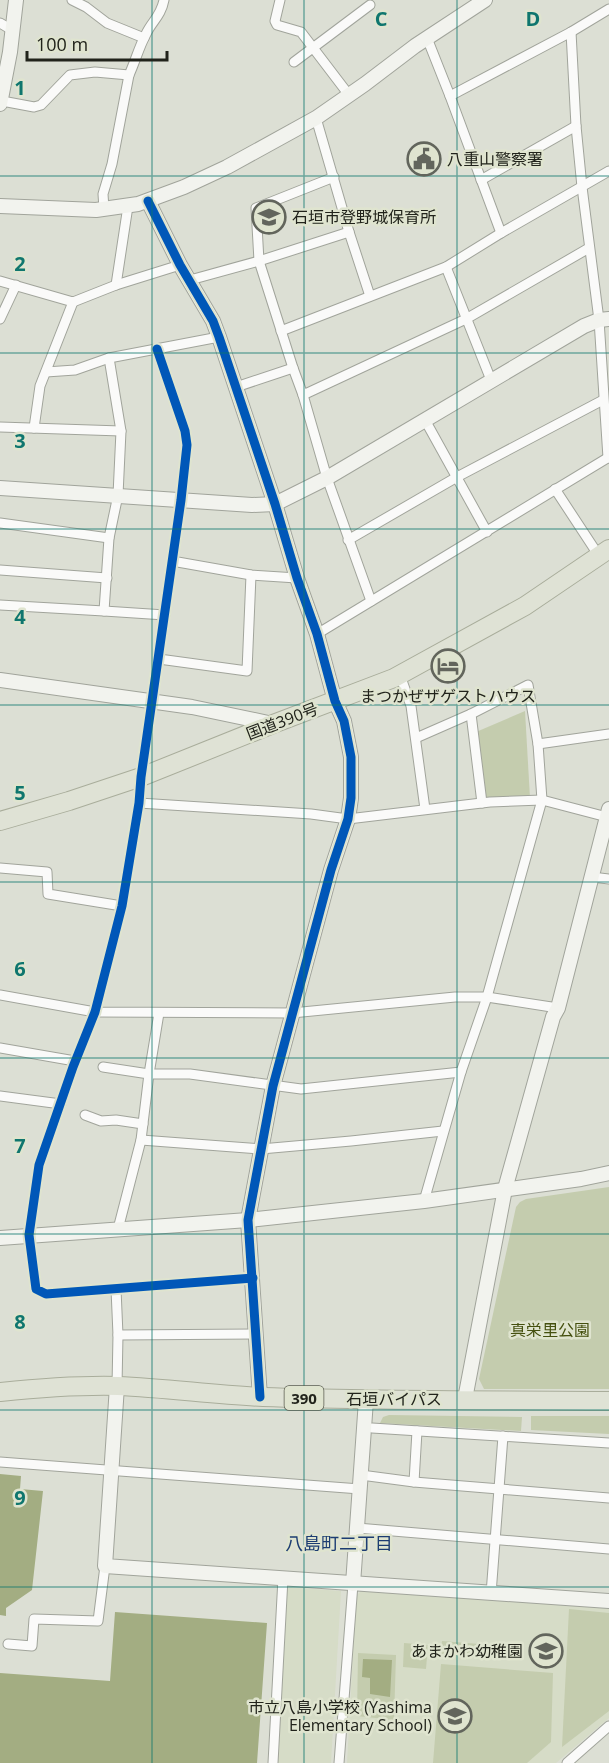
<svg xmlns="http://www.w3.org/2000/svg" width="609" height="1763" font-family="'Open Sans','Noto Sans JP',sans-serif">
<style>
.built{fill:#d6dcc7}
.green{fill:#c4ccae}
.water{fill:#a3ad82}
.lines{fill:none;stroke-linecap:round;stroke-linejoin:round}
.street-casing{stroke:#a1a49b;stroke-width:11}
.secondary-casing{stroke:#a1a49b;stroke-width:16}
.highway-casing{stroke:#a9ad9b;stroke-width:20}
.street{stroke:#fafaf9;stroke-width:9}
.secondary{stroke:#f2f3ee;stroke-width:14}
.highway{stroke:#dfe2d5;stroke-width:18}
.cycleway-casing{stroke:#dfe4cf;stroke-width:13}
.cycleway{stroke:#0057b8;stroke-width:9}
.grid{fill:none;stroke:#0f766e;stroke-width:1.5;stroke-opacity:0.55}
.labels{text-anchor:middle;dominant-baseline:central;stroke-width:5;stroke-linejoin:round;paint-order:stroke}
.shield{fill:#dfe4cf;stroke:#5a5d51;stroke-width:1.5}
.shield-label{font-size:15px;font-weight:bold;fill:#21231b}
.poi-label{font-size:16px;fill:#21231b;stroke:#dfe4cf;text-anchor:start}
.street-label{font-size:16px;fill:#21231b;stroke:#dfe4cf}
.park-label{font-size:16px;fill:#45500f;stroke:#dfe4cf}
.neighbourhood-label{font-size:18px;fill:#1c3c72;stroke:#dfe4cf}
.grid-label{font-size:20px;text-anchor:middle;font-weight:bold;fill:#0f766e;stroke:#dfe4cf;stroke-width:5;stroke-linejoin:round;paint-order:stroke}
</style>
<rect width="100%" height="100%" fill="#dcdfd4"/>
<g class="built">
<polygon points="287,1587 341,1591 331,1763 276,1763"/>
<polygon points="362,1590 609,1608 609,1718 556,1763 347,1763 356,1596"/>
</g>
<g class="green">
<polygon points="525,711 530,798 484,800 476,732"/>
<polygon points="609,1187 609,1389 484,1389 479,1379 516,1207 520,1202 526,1199"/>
<polygon points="389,1415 522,1417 521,1431 380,1423 383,1417"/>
<polygon points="531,1416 609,1416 609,1434 531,1430"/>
<polygon points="569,1609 609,1613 609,1711 562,1747"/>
<polygon points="442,1641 479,1644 478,1658 440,1654"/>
<polygon points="404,1643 428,1645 426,1669 403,1667"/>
<polygon points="358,1653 396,1655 394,1720 357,1716"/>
<polygon points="441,1664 553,1673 551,1742 527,1763 433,1763"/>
</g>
<g class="water">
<polygon points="0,1474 21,1476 20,1489 43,1491 32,1590 6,1608 6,1616 0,1615"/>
<polygon points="115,1612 267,1623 257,1763 0,1763 0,1673 110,1681"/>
<polygon points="363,1659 392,1660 390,1697 370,1694 370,1678 362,1677"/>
</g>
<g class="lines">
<g class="street-casing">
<g id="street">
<polyline points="72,0 86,7 107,23 144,38"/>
<polyline points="280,0 275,21 277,25 301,32 349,95"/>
<polyline points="0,23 12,30"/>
<polyline points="571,32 576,126 582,187 599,320 608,458"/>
<polyline points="427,38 450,96 501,233"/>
<polyline points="294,62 370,5"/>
<polyline points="450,96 571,32 609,9"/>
<path d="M2,101L34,107L41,105L70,75L95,72L129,75C135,62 139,47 146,34C152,21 161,16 164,0"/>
<polyline points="316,118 349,232 370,296"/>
<polyline points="334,177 256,208 259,261 293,368 303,395 327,478 371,601"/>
<polyline points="481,180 576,126"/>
<polyline points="104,209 103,194 112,164 129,75"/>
<polyline points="446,267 491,380"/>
<polyline points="190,280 259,261 349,232"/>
<polyline points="0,281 73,302 116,285 180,265"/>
<polyline points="116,285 128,206"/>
<polyline points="0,319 16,285"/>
<polyline points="281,331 446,267 501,233 609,171"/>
<polyline points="157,349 185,431 187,445 181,500 141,777 139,803 122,906 95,1012 73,1067 39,1165 29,1235 36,1289 46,1294 253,1278"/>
<polyline points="46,372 75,370 109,358 219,337"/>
<polyline points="236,387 293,368"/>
<polyline points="303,395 466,319 589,248"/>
<polyline points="425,420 487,532"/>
<polyline points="0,427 121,431"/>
<polyline points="34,428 40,386 73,302"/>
<polyline points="555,489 599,556"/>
<polyline points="0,523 109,538"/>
<polyline points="348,540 457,477 603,400"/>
<polyline points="172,561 251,575 297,578"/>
<polyline points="0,570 107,578"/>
<polyline points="0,605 104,611 109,538 118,495 121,431 109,358"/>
<polyline points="104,611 165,615"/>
<polyline points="317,634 609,457"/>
<polyline points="159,659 247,671 251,575"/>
<polyline points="400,675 411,706 425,809"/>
<polyline points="471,714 482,803"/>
<polyline points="416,738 473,713 528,685 538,744 542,800 487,997 461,1072 424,1201"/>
<polyline points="538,744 609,734"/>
<polyline points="139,803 311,814 348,819 490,802 542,800 607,817"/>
<polyline points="0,868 47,872 48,894 122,906"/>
<polyline points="592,877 609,879"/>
<polyline points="0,995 95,1012 292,1013 455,997 487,997 558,1008"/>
<polyline points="0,1048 75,1061"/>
<polyline points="103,1067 149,1074 190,1074 301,1089 461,1072"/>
<polyline points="0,1096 61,1104"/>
<polyline points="85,1115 101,1121 116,1120 143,1124"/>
<polyline points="141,1140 261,1149 351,1141 443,1131"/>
<polyline points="118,1229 141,1140 149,1074 159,1013"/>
<polyline points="116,1289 118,1335 117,1386"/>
<polyline points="118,1335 255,1334"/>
<polyline points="372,1428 609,1443"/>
<polyline points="0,1462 360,1489"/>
<polyline points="361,1475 414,1482 609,1498"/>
<polyline points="414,1482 417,1431"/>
<polyline points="357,1528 609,1549"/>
<polyline points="491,1594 503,1436"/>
<polyline points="8,1644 32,1646 34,1619 98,1621 105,1566"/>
<polyline points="273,1763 283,1578"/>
<polyline points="339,1763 353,1584"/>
<polyline points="567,1763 609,1726"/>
</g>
</g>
<g class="secondary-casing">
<g id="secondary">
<polyline points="0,104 10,52 16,0"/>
<polyline points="148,201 180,265 213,321 219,337 275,504 297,578 317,634 335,701 344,721 351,757 351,798 348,819 331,870 273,1086 248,1220 260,1397"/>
<polyline points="0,206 96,210 138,204 184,187 227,167 316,118 365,84 415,46 485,0"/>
<polyline points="0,488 252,505 275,504 327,478 584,326 599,320 609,319"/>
<polyline points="0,680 192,707 273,724"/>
<polyline points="0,1238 248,1220 424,1201 581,1179 609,1173"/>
<polyline points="117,1386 105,1566 609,1601"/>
<polyline points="465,1399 505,1189 553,1017 558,1008 609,809"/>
<polyline points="353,1584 366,1400"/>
</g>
</g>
<g class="highway-casing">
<g id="highway">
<polyline points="0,821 69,801 141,777 273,724 394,678 525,606 609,549"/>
<path d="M0,1392C39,1388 79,1385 118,1386C167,1388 215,1395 263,1397C378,1401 494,1400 609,1401"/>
</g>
</g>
<use href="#street" class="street"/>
<use href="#secondary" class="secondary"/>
<use href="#highway" class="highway"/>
<g class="cycleway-casing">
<g id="cycleway">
<polyline points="148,201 180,265 213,321 219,337 275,504 297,578 317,634 335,701 344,721 351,757 351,798 348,819 331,870 273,1086 248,1220 260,1397"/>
<polyline points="157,349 185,431 187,445 181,500 141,777 139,803 122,906 95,1012 73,1067 39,1165 29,1235 36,1289 46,1294 253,1278"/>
</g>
</g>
<use href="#cycleway" class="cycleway"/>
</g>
<path class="grid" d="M152,0V1763M304,0V1763M457,0V1763M0,176H609M0,353H609M0,529H609M0,705H609M0,882H609M0,1058H609M0,1234H609M0,1410H609M0,1587H609"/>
<defs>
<g id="civic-ring" transform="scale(1.725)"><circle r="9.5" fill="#dfe4cf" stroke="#62655c" stroke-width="1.5"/><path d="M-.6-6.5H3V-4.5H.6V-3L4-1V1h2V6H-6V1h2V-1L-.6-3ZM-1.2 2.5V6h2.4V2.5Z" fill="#62655c"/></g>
<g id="school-ring" transform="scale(1.725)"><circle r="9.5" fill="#dfe4cf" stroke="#62655c" stroke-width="1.5"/><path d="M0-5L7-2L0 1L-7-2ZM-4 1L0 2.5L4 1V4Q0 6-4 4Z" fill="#62655c"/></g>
<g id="hotel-ring" transform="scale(1.725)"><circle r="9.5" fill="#dfe4cf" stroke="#62655c" stroke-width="1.5"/><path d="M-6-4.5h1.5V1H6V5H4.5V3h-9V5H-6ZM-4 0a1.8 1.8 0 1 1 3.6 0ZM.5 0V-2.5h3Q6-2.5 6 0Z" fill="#62655c"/></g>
</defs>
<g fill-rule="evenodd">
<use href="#civic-ring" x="424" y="159"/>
<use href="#school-ring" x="269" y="217"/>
<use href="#hotel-ring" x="448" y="666"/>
<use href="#school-ring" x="546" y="1651"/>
<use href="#school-ring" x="455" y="1716"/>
</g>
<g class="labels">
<rect class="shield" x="284.5" y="1386" width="39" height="24" rx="4.5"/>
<g class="shield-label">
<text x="304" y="1398">390</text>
</g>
<g class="poi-label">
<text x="447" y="159">八重山警察署</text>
<text x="292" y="217">石垣市登野城保育所</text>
<text x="448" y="696" text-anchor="middle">まつかぜザゲストハウス</text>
<text x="523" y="1651" text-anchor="end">あまかわ幼稚園</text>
<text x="432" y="1707" text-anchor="end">市立八島小学校 (Yashima<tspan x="432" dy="18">Elementary School)</tspan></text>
</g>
<g class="street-label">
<text transform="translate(282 721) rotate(-21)">国道390号</text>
<text x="394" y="1399">石垣バイパス</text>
</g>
<g class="park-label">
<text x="550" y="1330">真栄里公園</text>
</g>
<g class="neighbourhood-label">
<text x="339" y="1543">八島町二丁目</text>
</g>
</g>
<g class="grid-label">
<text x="381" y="26">C</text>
<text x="533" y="26">D</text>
<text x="20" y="95">1</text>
<text x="20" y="271">2</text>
<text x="20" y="448">3</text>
<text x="20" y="624">4</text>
<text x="20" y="800">5</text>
<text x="20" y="976">6</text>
<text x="20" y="1153">7</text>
<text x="20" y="1329">8</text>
<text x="20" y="1505">9</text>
</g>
<path d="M27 51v9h140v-9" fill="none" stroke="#21231b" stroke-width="3"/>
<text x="36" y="51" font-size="18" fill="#21231b" stroke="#dfe4cf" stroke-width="4.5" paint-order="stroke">100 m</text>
</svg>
